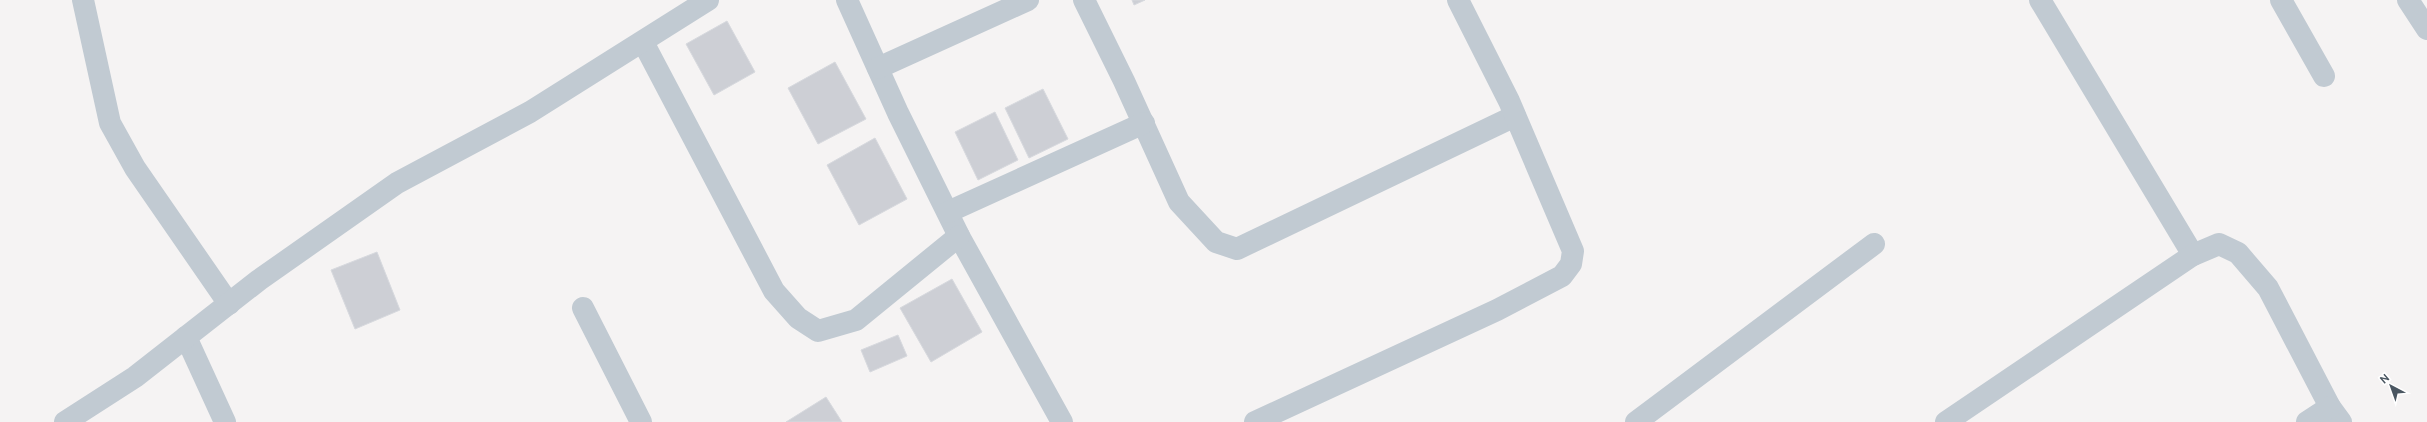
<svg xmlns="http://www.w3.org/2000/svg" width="2427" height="422" font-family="Ubuntu,sans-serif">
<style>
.building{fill:#cdcfd5;stroke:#d7d9de}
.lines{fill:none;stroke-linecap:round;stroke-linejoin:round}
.minor{stroke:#c1cad2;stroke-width:22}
</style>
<rect width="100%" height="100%" fill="#f5f3f3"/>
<g class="building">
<polygon points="1132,0 1145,0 1134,5"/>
<polygon points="727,21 755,72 714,95 686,44"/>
<polygon points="835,62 866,119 818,144 788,88"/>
<polygon points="1043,89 1068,139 1029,158 1005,108"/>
<polygon points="995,112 1018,160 978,180 955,132"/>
<polygon points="875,138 907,199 859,225 827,165"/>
<polygon points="377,252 400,310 355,329 331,270"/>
<polygon points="952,279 982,332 931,362 900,308"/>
<polygon points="898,335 907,356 870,372 861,350"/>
<polygon points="826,397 842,422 786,422"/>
</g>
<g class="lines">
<g class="minor">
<polyline points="83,0 110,123 135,168 229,304"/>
<polyline points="847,0 898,113 959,236 1062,422"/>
<polyline points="1084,0 1124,81 1179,202 1216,242 1237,249 1515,116"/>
<polyline points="2040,0 2193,255"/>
<polyline points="2281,0 2324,76"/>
<polyline points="2408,0 2427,29"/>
<polyline points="643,42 774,291 798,318 818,331 856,320 959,236"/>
<polyline points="878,68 1028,0"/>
<polyline points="948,212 1144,123"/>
<polyline points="583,308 641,422"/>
<polyline points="186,337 225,422"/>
<polyline points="65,422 135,377 259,280 397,183 530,112 708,0"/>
<polyline points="1255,422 1497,310 1562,276 1571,264 1573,251 1509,101 1458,0"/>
<polyline points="1636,422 1874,244"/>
<polyline points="1946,422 2193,255 2219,244 2238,253 2268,288 2330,407 2341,422"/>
<polyline points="2307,422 2330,407"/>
</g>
</g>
<g transform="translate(2391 386) rotate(319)" stroke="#ffffff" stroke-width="3" paint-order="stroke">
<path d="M0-3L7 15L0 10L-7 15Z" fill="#4a5661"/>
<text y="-6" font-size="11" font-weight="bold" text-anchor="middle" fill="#4a5661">N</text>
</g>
</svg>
